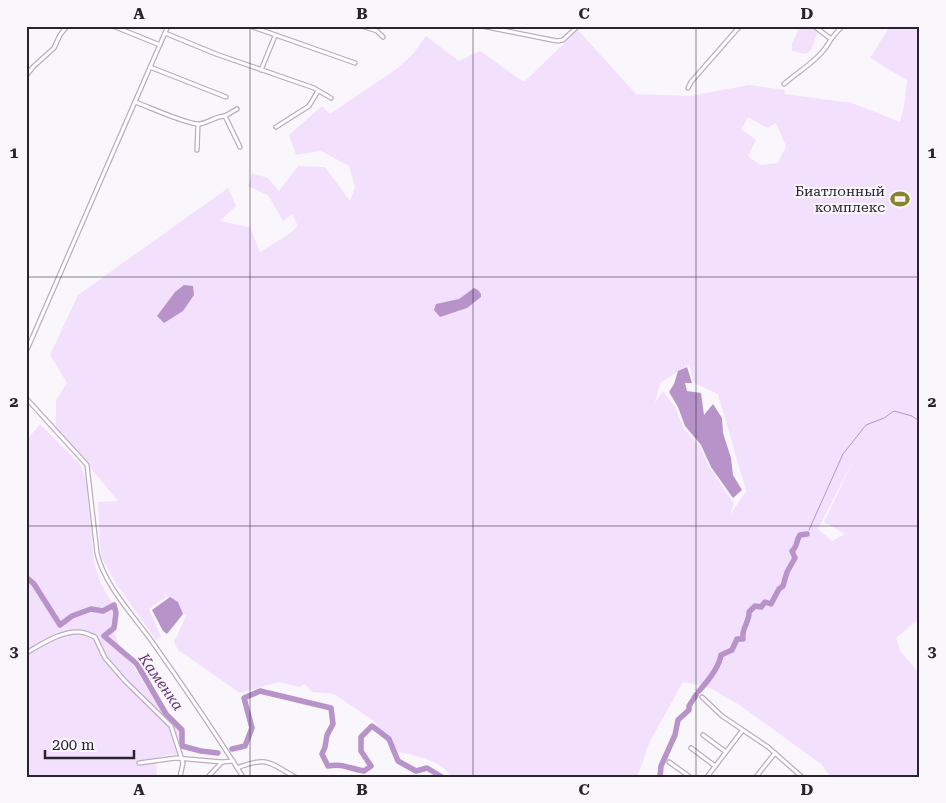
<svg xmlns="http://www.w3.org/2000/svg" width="946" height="803" font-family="'Roboto Serif',serif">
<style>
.green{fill:#f3e0fd;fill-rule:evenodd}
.water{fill:#b793c9}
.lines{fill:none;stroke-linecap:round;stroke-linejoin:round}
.stream{stroke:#b793c9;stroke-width:1}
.river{stroke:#b793c9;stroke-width:5.5}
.minor-casing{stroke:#bbacc3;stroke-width:5.5}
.minor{stroke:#fff;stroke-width:3}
.grid{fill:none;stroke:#2a242d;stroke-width:1;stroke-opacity:0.55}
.labels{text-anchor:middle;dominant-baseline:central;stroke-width:4;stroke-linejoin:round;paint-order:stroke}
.poi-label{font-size:14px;fill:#2a242d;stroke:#faf7fc;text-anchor:end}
.water-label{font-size:15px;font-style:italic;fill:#633577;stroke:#faf7fc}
.neatline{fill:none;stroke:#2a242d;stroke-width:2}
.grid-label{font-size:16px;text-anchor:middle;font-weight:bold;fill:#2a242d}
</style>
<rect width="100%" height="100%" fill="#faf7fc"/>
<g class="green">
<polygon points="800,26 816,26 818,32 811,50 806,54 792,51 792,43"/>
<path d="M890,26H920V618L896,638L900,651L920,674V777H831L821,764L738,704L708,687L683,682L650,741L637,777H451C441,760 417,756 398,752L374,721L334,694L312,692L305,684L300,687L278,682L240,693L178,650L174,642L186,616L164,593L166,597L149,609L161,637L156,640L117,585L101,557L98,502L118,501L56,427V400L67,383L50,355L78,295L228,188L236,206L220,221L250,227L260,252L289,234L298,226L292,214L283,221L268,195L248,186L252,173L268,178L279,191L298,166L325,167L350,201L355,187L349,166L321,151L296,155L289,135L322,106L330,114L398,68L413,54L426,36L459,61L480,51L524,82L578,30L636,94L689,96L749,85L785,90L784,94L852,103L900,122L904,106L907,80L870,58ZM748,117L767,128L776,123L786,146L778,163L760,165L748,156L756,140L741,129ZM689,364L694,383L718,394L746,491L730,515L734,504L708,465L700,446L684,429L674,405L663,391L655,403L660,383ZM854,459L824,522L845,534L832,541L818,529Z"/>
<polygon points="40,424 80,464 86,480 94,562 101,584 112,603 102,609 91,608 71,615 60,622 35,582 26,575 26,441"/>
<path d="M26,580L32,585L59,626C68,620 77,614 89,612C100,609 99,615 112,607L114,632L118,643L153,697L183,730L181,749L184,754H171L156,758L157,777H26Z"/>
</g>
<g class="water">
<polygon points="184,285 193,286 194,295 183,311 164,323 157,316 175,292"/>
<polygon points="474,288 478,290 481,294 481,297 467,308 440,317 434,310 436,304 459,299"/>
<polygon points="687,367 692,383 685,383 687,391 701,393 704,415 713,404 722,418 723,433 731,458 733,475 742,490 733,498 711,467 701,445 685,426 678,407 669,392 674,384 678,371"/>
<polygon points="170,597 178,602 183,614 167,634 163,631 152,610"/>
</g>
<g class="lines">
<polyline class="stream" points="809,530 843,454 866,425 884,418 894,411 912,416 916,419 920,418"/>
<g class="river">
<polyline points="26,577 34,584 60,625 72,616 91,609 103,611 114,605 116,613 114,628 104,636 137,664 166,714 182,730 182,746 201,751 218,753"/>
<path d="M699,691C708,681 719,668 721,655L732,650L737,639H743C741,629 750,621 749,612L755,606L761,607L765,602L771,604L779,589L783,586L787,572L795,558L792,551C798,546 796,540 800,535L807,534"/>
<path d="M232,749L245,746L252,728L244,698L260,691L331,708L333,724L327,735L325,747L322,754L328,766C343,763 350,769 364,771L371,766L361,751V737L372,726L389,739L398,761L416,771L427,768L442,777"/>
<polyline points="660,777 661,766 675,735 678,720 689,710 689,706 696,695"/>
</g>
<g class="minor-casing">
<g id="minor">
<polyline points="113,26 160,45"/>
<polyline points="250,26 355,63"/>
<polyline points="362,26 377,31 383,37"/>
<polyline points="482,26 557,41 563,40 578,26"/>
<polyline points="165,33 216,54 314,88 331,98"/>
<polyline points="831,39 842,26"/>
<polyline points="150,67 226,97"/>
<polyline points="261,70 275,36"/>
<polyline points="26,76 33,67 54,48 60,35 67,26"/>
<path d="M784,84C800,70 821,59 831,39L814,26"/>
<polyline points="688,88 691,82 740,26"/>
<path d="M135,102C147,106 188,125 199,124C208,123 216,116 225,116"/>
<polyline points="225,116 240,147"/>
<polyline points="225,116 237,109"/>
<polyline points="276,127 309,106 318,91"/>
<polyline points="197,150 198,124"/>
<polyline points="26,352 168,26"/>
<path d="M26,398L87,465L97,553C104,585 134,616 153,643C184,687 214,731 243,777"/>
<path d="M26,653C42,644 61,631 79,632C85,632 90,635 95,637L105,658L125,681L171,726L183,763L180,777"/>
<polyline points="702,697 722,716 768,747 802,777"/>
<polyline points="703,735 726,752"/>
<polyline points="691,748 715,766"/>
<polyline points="669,762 690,777"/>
<polyline points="139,763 176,758 222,762"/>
<path d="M237,768C268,756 268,762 295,777"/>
<polyline points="208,777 222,762 233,761"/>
<polyline points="707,777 742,731"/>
<polyline points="756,777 775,753"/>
</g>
</g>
<use href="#minor" class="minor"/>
</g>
<path class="grid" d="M250,26V777M473,26V777M696,26V777M26,277H920M26,526H920"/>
<defs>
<g id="stadium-bare" transform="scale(1.5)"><path d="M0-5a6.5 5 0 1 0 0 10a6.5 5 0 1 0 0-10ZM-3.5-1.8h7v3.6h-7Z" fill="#8a832b" stroke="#faf7fc" stroke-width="2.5" paint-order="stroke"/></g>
</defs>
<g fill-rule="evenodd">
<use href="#stadium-bare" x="900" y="199"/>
</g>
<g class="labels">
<g class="poi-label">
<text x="885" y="191">Биатлонный<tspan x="885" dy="16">комплекс</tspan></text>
</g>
<g class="water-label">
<text transform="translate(161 682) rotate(55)">Каменка</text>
</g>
</g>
<rect width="946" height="803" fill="none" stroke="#faf7fc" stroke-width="55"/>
<path d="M45 750v8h89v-8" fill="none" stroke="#2a242d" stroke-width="2.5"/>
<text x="52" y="750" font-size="15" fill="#2a242d" stroke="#faf7fc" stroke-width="4" paint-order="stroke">200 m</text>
<rect x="28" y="28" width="890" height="748" class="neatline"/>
<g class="grid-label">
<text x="139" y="19">A</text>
<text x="362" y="19">B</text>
<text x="584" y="19">C</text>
<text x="807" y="19">D</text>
<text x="14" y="158">1</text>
<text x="932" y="158">1</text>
<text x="14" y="407">2</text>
<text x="932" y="407">2</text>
<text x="14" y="657">3</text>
<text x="932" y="657">3</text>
<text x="139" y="795">A</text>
<text x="362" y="795">B</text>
<text x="584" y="795">C</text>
<text x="807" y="795">D</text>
</g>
</svg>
